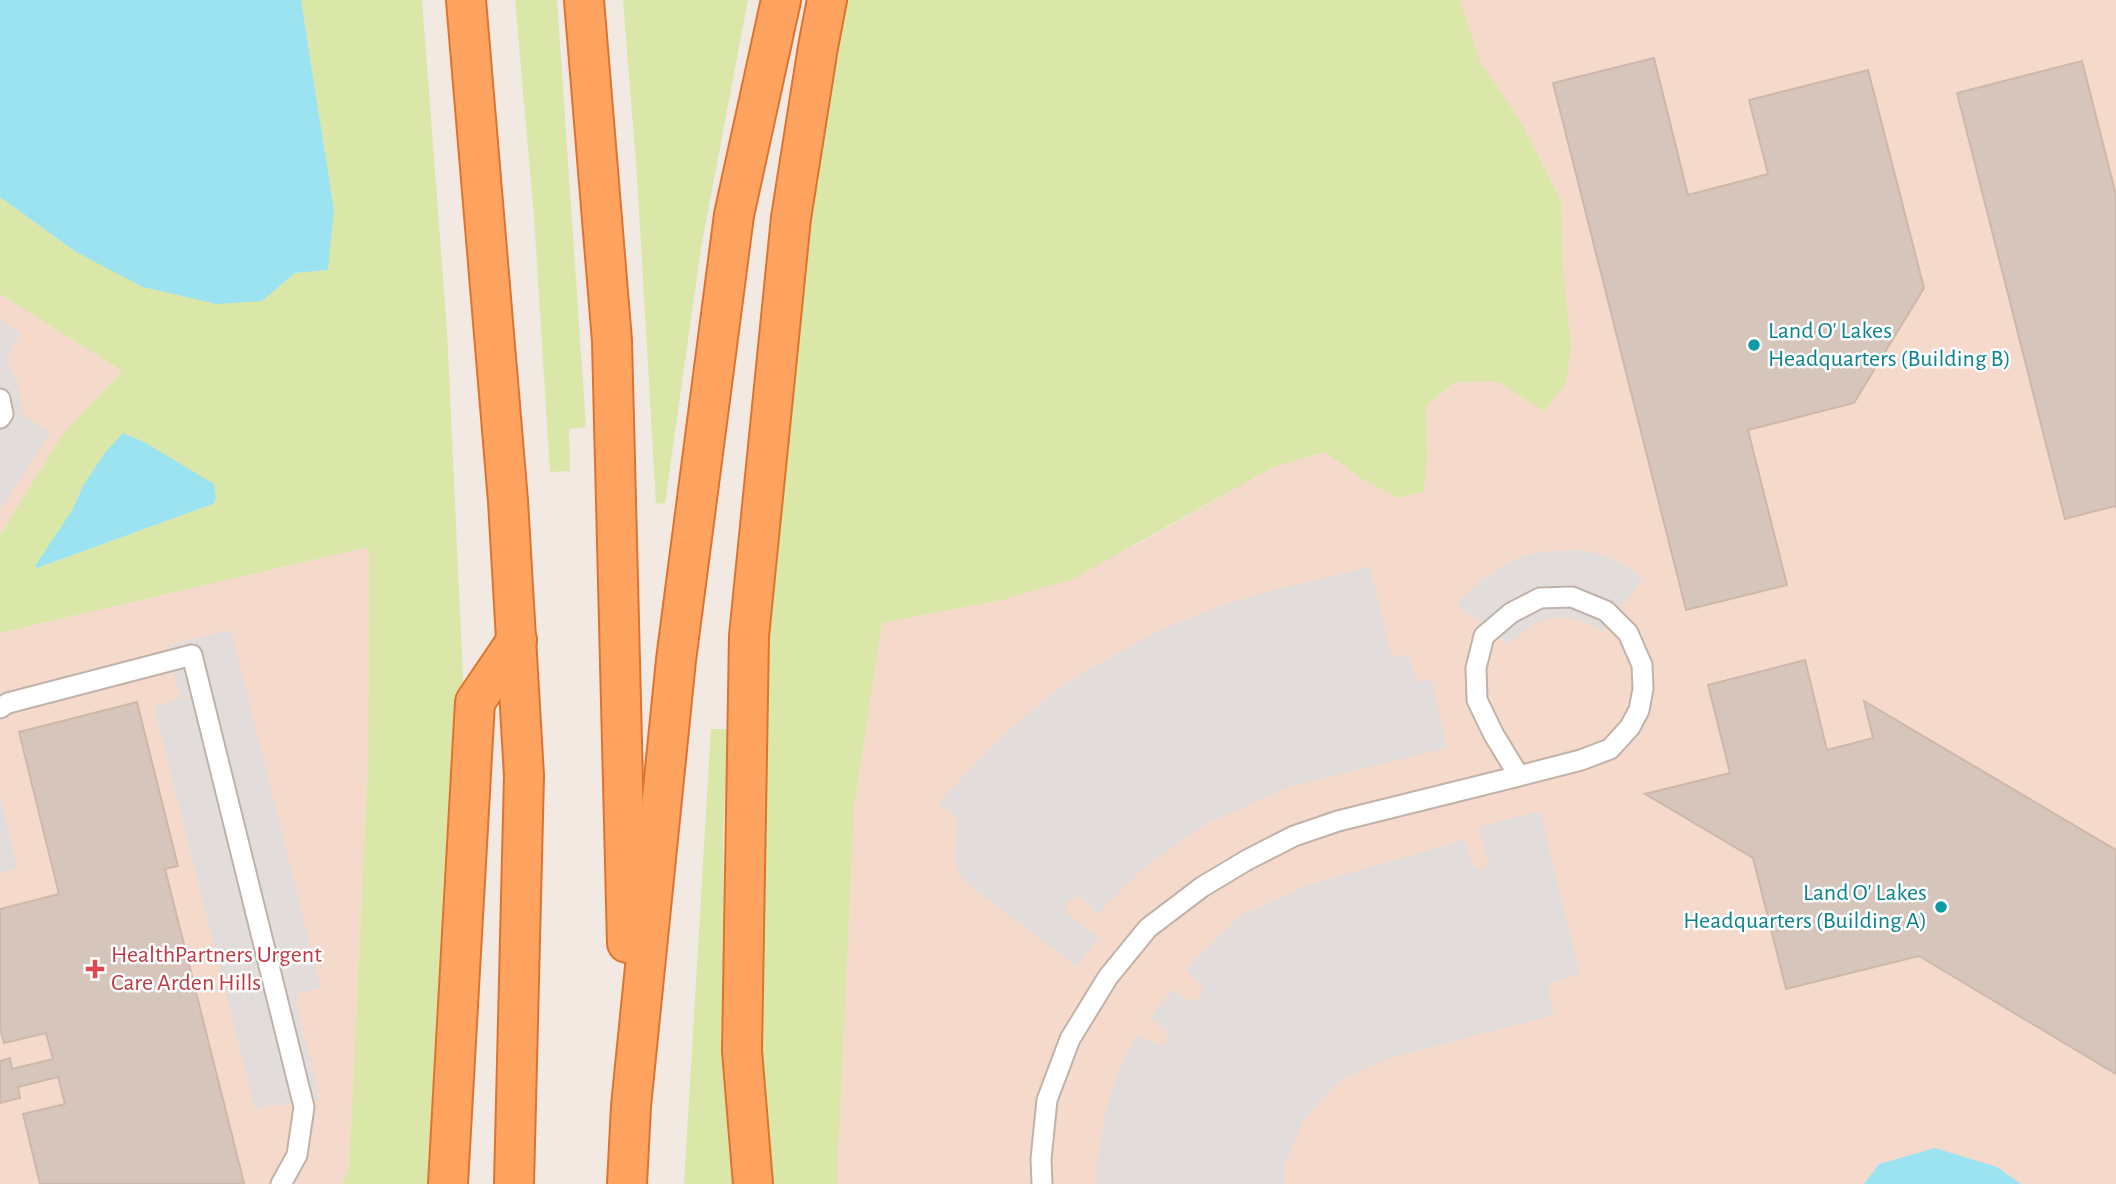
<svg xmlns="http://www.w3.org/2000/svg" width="2116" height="1184" font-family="'Alegreya Sans',sans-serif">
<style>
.commercial{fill:#f5dacc}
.green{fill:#dae7a9;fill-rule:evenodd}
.parking{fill:#e2dddb}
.water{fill:#9ce3f1}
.building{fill:#d6c5ba;stroke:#ceb8ab;stroke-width:2}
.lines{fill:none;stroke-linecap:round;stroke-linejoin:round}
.lane-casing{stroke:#c0b2a8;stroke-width:23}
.highway-casing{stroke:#df732e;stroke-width:42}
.lane{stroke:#fff;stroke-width:19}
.highway{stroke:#ffa360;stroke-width:38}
.culture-dot{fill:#0f9aa8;stroke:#fff;stroke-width:2.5}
.health-dot{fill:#e0444e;stroke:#fff;stroke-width:2.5}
.labels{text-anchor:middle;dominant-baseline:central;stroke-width:5;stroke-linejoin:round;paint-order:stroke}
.culture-label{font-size:24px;fill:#0d838f;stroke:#fff;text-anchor:start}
.health-label{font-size:24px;fill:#be3a42;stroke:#fff;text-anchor:start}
</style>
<rect width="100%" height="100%" fill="#f1e9e2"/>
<g class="commercial">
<polygon points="1460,0 2116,0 2116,1184 2021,1184 1997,1167 1879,1164 1864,1184 837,1184 854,809 882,623 1002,600 1136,545 1272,468 1324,452 1364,480 1399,497 1427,456 1426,406 1457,382 1498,382 1544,411 1563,268 1561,200 1523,125 1479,62"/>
<polygon points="0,294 122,371 62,435 0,535"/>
<polygon points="369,547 368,765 349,1169 342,1184 0,1184 0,633"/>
</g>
<g class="green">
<path d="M301,0H422L447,330L463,677L453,902L435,1184H342L349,1169L368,765L369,547L0,633V535L62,435L122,371L0,294V197L76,252L262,301L295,273L327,270L334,210ZM83,486L216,498L213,504L37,568L74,508Z"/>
<polygon points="515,0 557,0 586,427 569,429 570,471 550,472 534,216"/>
<polygon points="623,0 748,0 701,248 665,503 656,504 637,176"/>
<polygon points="841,0 1460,0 1480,62 1523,125 1561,200 1563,268 1571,346 1566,383 1544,411 1498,382 1456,382 1426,406 1427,456 1424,491 1399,498 1364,480 1324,452 1272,468 1073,579 1002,600 882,623 854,809 837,1184 769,1184 762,1093 757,950 761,781 777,449"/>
<polygon points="711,729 728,729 723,835 726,1039 733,1184 684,1184"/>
</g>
<g class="parking">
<polygon points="0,319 21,333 7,358 9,366 17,379 23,414 50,433 0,510"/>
<polygon points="1582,550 1607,556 1630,568 1643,579 1602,632 1584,621 1565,617 1548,619 1534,624 1509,644 1456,604 1481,581 1499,568 1522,556 1550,551"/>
<polygon points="1370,567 1392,658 1408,654 1417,681 1420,682 1432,680 1447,748 1292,786 1206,824 1145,867 1097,914 1080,897 1069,899 1066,906 1067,914 1099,937 1077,967 969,885 961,876 954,859 958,819 938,803 998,740 1048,697 1079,675 1151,635 1177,623 1223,605 1270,591"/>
<polygon points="231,630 321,988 299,993 296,1001 320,1099 279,1106 275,1104 255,1109 154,707 180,698 168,645"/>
<polygon points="0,796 18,868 0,873"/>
<polygon points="1540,811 1580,974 1550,983 1549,993 1554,1015 1390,1058 1339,1081 1303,1121 1284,1166 1284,1184 1096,1184 1097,1163 1106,1110 1120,1066 1137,1035 1159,1045 1167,1041 1166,1030 1150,1018 1172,989 1188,1001 1198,999 1203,988 1185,969 1240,916 1308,885 1464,840 1473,866 1479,869 1486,865 1488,861 1478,827"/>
</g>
<g class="water">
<polygon points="0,0 301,0 334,210 328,270 295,273 262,301 216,304 143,287 76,252 0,197"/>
<polygon points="123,433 144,442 214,484 216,498 213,504 37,568 35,566 73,509 83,486 104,454"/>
<polygon points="1935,1148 1997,1167 2021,1184 1864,1184 1879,1164"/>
</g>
<g class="building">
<polygon points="1654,58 1688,195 1768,174 1749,100 1868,70 1924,288 1854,403 1748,430 1787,585 1686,610 1553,83"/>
<polygon points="2082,61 2116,195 2116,508 2115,506 2065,519 1957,93"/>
<polygon points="1805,660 1827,750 1873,738 1864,701 2116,850 2116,1074 1919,956 1786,989 1753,858 1645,794 1730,773 1708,685"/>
<polygon points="137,702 178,866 165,869 244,1183 240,1184 40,1184 23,1114 65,1104 58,1077 18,1087 20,1098 0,1103 0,1061 10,1058 12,1069 53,1059 46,1033 4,1043 0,1028 0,909 59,894 19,732"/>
</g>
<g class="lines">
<g class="lane-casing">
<g id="lane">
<polyline points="0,399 3,414 0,418"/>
<polyline points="0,708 8,703 192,655 304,1107 297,1155 281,1184"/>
<polyline points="1042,1184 1041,1159 1047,1100 1070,1039 1108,977 1148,928 1202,887 1247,860 1294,836 1338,821 1519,776 1581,760 1610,749 1630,727 1639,710 1643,689 1642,665 1628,633 1606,611 1572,597 1540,598 1511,613 1484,636 1476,668 1477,700 1494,735 1519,776"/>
</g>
</g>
<g class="highway-casing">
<g id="highway">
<polyline points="466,0 508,501 524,776 514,1184"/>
<polyline points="584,0 612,341 627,943"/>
<polyline points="448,1184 475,702 517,640"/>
<polyline points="627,1184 631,1106 676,660 734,215 781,0"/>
<polyline points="753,1184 742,1051 749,636 791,218 818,47 827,0"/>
</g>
</g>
<use href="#lane" class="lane"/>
<use href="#highway" class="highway"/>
</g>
<g class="culture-dot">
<circle cx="1754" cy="345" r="7"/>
<circle cx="1941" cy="907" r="7"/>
</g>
<path class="health-dot" d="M91.5 958.5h7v7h7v7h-7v7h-7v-7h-7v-7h7z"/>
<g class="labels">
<g class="culture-label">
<text x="1768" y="331">Land O' Lakes<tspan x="1768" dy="28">Headquarters (Building B)</tspan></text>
<text x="1927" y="893" text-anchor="end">Land O' Lakes<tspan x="1927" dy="28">Headquarters (Building A)</tspan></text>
</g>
<g class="health-label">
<text x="111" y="955">HealthPartners Urgent<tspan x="111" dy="28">Care Arden Hills</tspan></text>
</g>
</g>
</svg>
